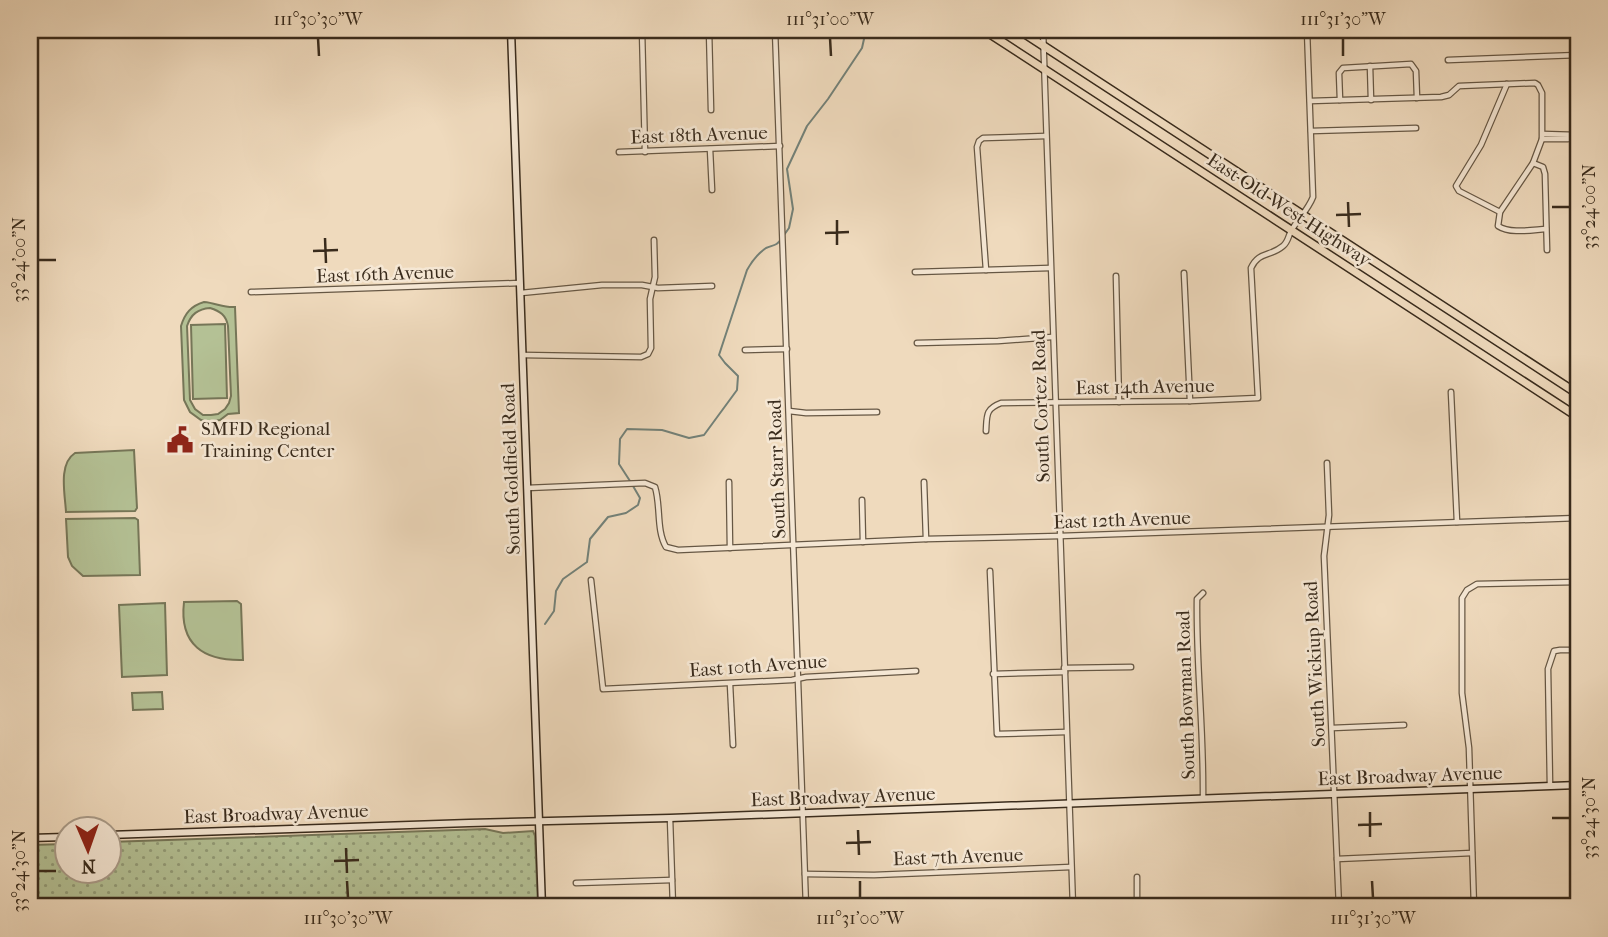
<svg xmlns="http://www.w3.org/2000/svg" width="1608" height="937" font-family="'IM FELL French Canon',serif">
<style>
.grass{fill:url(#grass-dots);stroke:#767658;stroke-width:2}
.garden{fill:#b4c195;stroke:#767658;stroke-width:2;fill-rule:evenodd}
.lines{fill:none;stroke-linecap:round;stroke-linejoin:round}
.stream{stroke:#738178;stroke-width:2}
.minor-casing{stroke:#665744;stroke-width:7}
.secondary-casing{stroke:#392b1c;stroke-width:9}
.primary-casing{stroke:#392b1c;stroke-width:10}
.minor{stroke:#f5e7d4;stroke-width:4.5}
.secondary{stroke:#f5e7d4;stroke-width:6}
.primary{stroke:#efdabd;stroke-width:7}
.ticks{fill:none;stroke:#392b1c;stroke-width:2.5}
.labels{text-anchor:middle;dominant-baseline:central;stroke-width:5;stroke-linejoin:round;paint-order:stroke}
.street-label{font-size:19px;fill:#392b1c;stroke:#f5e7d4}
.poi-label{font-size:19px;fill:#392b1c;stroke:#f5e7d4;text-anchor:start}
.neatline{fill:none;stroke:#392b1c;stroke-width:2.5}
.ticks-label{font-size:18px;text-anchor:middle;fill:#392b1c}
</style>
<defs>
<pattern id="grass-dots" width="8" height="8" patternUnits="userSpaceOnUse" patternTransform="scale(1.75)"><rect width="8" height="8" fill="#b4c195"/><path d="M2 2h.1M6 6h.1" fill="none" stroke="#939d79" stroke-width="1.8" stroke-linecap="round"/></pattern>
</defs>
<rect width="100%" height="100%" fill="#efdabd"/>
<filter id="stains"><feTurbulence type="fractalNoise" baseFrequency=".00286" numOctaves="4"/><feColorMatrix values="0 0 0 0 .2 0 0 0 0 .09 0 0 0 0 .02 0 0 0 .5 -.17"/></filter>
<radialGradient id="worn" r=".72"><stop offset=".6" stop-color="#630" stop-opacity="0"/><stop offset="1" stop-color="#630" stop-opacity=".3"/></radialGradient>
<polygon class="grass" points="485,829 503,833 533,831 535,836 538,907 30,907 30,845 66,844 66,870 108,870 109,842"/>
<g class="garden">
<path d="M204,302C216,303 224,308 235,307L239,413L228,414L220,420L207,422L201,420L190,412L184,400L181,326C185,313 191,306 204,302ZM210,308C220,311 226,315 228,326L231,396L229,403L225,409L218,414L211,415H203L195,409L190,400L187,326C191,314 198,309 210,308Z"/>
<polygon points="225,324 227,398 193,399 191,325"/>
<path d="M134,450L137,508L135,511L66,512C65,494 58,464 75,453Z"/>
<polygon points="135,518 138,520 140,575 83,576 72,566 68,557 66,519"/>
<path d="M237,601L241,604L243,660C204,661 179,645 184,602Z"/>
<polygon points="165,603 167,675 122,677 119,605"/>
<polygon points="162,692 163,709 133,710 132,693"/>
</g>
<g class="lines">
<g class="stream">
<polyline points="784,235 789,228 793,209 787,169 807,126 828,99 862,48 866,30"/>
<path d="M630,481L619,464L620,439L627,429L662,430L689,438L704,435L737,390L738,376L725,363L719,355L747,270C752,261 757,254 766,248C773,245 777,246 781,239"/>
<polyline points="545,624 554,611 556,591 563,579 587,562 590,539 608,517 626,513 638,505 640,498 633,486"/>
</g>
<g class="minor-casing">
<g id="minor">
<polyline points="642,30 645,152"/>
<polyline points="709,30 711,110"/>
<polyline points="775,30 806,907"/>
<polyline points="1043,30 1073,907"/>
<polyline points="1448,60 1578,55"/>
<polyline points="1370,66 1371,100"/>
<polyline points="1340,100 1339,73 1343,68 1411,64 1416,71 1417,98"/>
<path d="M1310,101L1441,97L1449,95L1459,86L1535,83L1538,85L1542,93V139L1533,163L1500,212L1498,226C1510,234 1531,230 1546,229"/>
<polyline points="1311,131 1416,128"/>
<polyline points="1543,134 1577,135"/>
<polyline points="1542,139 1568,139 1578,136"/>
<polyline points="710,149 712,190"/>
<polyline points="619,152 780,146"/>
<polyline points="1533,163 1543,167 1545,174 1547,250"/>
<polyline points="1500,212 1459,191 1456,186 1481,145 1507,84"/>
<polyline points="986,270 977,147 979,141 983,138 1046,136"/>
<polyline points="915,272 1050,268"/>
<polyline points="1184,273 1190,401"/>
<polyline points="1116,276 1119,402"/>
<polyline points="251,292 520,283"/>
<polyline points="521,293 602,285 642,285 658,288 712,286"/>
<polyline points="917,343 998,341 1052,337"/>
<polyline points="745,350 787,349"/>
<polyline points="523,355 641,357 648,354 651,348 650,299 655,277 654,240"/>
<polyline points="1451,392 1457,522"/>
<polyline points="789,411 806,413 877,412"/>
<path d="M986,431C987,416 985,409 1001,403L1190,401L1258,398L1251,268C1259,251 1270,257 1283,246C1288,242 1288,237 1291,231C1298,219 1308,210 1313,197L1307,30"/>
<polyline points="1327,463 1329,515 1324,556 1339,907"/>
<polyline points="729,482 730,548"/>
<polyline points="924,482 926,539"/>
<path d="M527,488L645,483L655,487C661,506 656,530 666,547L678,550L926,539L1060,536L1578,518"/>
<polyline points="862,500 863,542"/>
<polyline points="990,571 997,734 1066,732"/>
<polyline points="591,580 603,689 792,680 806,677 916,671"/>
<polyline points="1064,668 1131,667"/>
<polyline points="993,674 1065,672"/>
<polyline points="730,684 733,745"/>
<polyline points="1332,728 1404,725"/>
<polyline points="1550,786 1548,669 1554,651 1560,650 1578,650"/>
<path d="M1203,798C1204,732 1196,666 1197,599L1203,593"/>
<polyline points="670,818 673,907"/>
<polyline points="1337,859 1472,853"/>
<polyline points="805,874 874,875 1071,867"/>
<polyline points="576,883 672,880"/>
<polyline points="1137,907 1137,877"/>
<polyline points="1474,907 1469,748 1462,693 1462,598 1467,590 1477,584 1578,582"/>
</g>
</g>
<g class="secondary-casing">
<g id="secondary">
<polyline points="511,30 542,907"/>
<polyline points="1577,30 1578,73"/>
<polyline points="108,835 469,823 670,818 1578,785"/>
<polyline points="30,838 66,837"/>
</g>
</g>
<g class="primary-casing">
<g id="primary">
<polyline points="984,30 1578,417"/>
<polyline points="1019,30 1578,394"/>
</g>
</g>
<use href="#minor" class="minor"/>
<use href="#secondary" class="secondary"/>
<use href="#primary" class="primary"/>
</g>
<path class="ticks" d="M318,38L319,56M830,38L831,56M1343,38V56M1348,202L1349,227M1552,207H1570M1336,215L1361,214M837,220V245M825,233L849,232M325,238L326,263M313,251L338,250M38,260H56M1370,812V837M1552,818H1570M1358,825L1382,824M858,830L859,855M846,843L871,842M346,848L347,873M334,861L359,860M38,871H56M347,881L348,898M860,881V898M1372,881L1373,898"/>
<defs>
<g id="civic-bare" transform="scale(2.1)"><path d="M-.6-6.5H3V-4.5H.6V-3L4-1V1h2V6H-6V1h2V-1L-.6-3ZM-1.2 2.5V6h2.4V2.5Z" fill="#8f2418" stroke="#f5e7d4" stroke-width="2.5" paint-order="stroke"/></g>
</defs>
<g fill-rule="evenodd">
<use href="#civic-bare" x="180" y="440"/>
</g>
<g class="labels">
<g class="street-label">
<text transform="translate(699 135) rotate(-2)">East 18th Avenue</text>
<text transform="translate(1289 210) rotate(33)">East Old West Highway</text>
<text transform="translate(385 274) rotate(-2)">East 16th Avenue</text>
<text transform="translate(1145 387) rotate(-1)">East 14th Avenue</text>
<text transform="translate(1041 406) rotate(-92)">South Cortez Road</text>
<text transform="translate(511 469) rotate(-92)">South Goldfield Road</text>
<text transform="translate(777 469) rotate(-92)">South Starr Road</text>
<text transform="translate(1122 520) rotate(-2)">East 12th Avenue</text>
<text transform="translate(1315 664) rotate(-93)">South Wickiup Road</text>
<text transform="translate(758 666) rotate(-4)">East 10th Avenue</text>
<text transform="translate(1186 695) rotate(-92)">South Bowman Road</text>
<text transform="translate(1410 776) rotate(-2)">East Broadway Avenue</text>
<text transform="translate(843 797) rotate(-2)">East Broadway Avenue</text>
<text transform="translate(276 814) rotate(-2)">East Broadway Avenue</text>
<text transform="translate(958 857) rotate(-2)">East 7th Avenue</text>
</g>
<g class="poi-label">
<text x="201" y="429">SMFD Regional<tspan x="201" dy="22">Training Center</tspan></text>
</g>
</g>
<rect width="1608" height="937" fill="none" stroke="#efdabd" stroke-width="77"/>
<g transform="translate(88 850) rotate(178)"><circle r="33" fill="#f5e7d4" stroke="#aa9c8a" stroke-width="2"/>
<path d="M0-5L12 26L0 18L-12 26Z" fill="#8f2418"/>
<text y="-10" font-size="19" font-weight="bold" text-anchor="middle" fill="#392b1c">N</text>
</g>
<rect x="38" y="38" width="1532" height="860" class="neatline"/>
<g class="ticks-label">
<text x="318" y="25">111°30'30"W</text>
<text x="830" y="25">111°31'00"W</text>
<text x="1343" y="25">111°31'30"W</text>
<text transform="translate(1589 207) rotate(-90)" y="6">33°24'00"N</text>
<text transform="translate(19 260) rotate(-90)" y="6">33°24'00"N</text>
<text transform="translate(1589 818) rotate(-90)" y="6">33°24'30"N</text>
<text transform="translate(19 871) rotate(-90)" y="6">33°24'30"N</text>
<text x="348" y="924">111°30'30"W</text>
<text x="860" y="924">111°31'00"W</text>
<text x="1373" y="924">111°31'30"W</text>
</g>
<rect width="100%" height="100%" filter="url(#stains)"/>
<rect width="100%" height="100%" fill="url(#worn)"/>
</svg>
